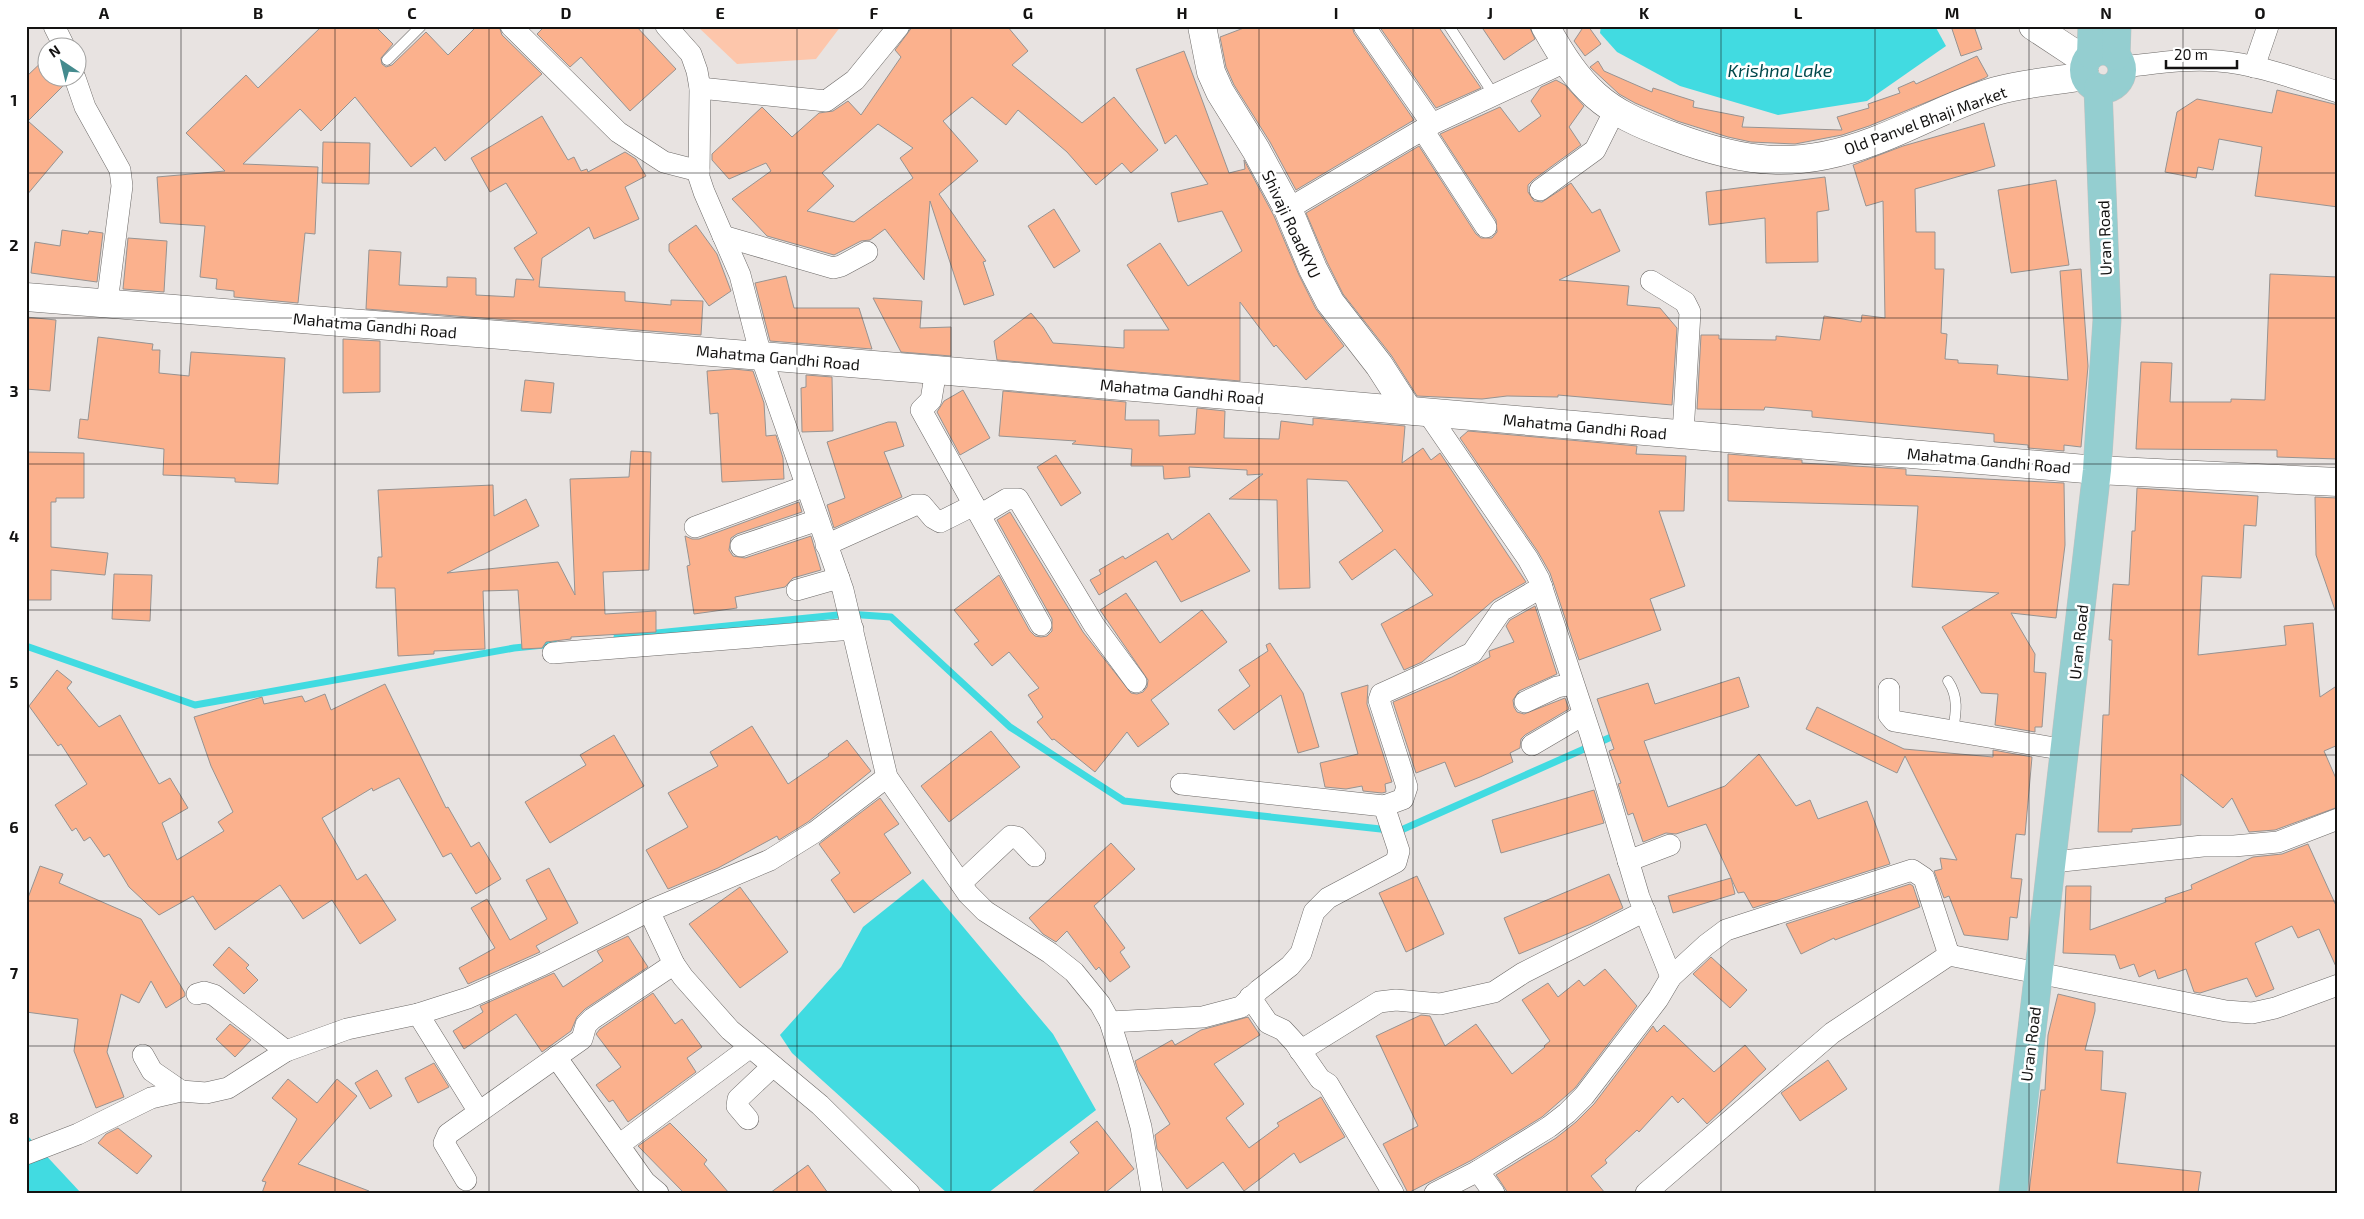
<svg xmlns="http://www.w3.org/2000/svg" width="2364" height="1219" font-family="'Exo 2',sans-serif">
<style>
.green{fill:#fdc6ab}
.water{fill:#41dbe1}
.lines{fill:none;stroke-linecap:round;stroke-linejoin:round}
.stream{stroke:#41dbe1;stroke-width:7}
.building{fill:#fbb18d;stroke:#979391;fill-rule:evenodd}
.lane-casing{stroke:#6c6967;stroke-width:11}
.street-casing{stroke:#6c6967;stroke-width:22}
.secondary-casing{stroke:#6c6967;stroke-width:29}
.primary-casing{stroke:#c2c2c1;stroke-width:29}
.lane{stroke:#fff;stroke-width:10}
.street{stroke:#fff;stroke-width:21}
.secondary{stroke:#fff;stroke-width:28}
.primary{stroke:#94ced0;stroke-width:28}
.grid{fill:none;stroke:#141312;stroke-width:1;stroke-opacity:0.55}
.labels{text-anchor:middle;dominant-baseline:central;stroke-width:5;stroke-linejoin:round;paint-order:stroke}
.street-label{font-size:16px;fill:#141312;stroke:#fff}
.water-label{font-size:18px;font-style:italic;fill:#01484b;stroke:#fff}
.neatline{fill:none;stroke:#141312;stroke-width:2}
.grid-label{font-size:16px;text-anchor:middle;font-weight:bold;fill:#141312}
</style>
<rect width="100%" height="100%" fill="#e8e3e1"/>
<polygon class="green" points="697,26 841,26 816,59 737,64"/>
<g class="water">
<polygon points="1601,26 1935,26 1946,46 1867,101 1778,115 1680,86 1617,52 1600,33"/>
<polygon points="923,879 1053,1034 1096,1110 988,1193 947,1193 792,1053 780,1035 841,967 863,927"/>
<polygon points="26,1134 81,1193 26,1193"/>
</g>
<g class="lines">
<g class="stream">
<polyline points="617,637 848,614 891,617 1010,727 1124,801 1399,831 1618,734"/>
<polyline points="26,646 195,705 514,648 554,644"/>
</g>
</g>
<g class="building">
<polygon points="322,26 375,26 393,44 381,58 382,64 386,67 392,65 426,32 448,55 477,26 499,26 502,35 542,74 445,161 435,147 411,167 355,97 321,131 300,109 243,164 318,167 315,234 305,233 298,303 234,297 234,291 216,289 217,279 200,277 205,226 160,223 157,177 225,171 186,133 246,75 258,88"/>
<polygon points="545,26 636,26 676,69 630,111 581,57 570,67 537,34"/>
<path d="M913,26H1007L1028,51L1012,65L1082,123L1114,97L1158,150L1131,173L1122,163L1096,185L1067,152L1018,110L1006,125L972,97L943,121L978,161L939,194L986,261L983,262L994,295L964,305L930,201L924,280L885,229L870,240L861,241L834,255L767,236L732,199L771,171L766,163L729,179L712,160V154L762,107L792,137L819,113L833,111L848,101L861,115L901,57L895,50ZM878,124L913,148L900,158L913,178L854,222L807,211L834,186L822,173Z"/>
<polygon points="1249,26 1352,26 1354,33 1414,120 1296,190 1270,142 1234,85 1226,67 1220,37"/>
<polygon points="1379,26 1438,26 1481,88 1436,108"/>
<polygon points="1481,26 1529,26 1535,39 1504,60"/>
<polygon points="1584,26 1588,26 1601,44 1585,56 1574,41"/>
<polygon points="1951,26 1974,26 1982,49 1961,56"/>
<polygon points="1184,51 1229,173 1245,169 1244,160 1274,216 1299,275 1316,309 1344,346 1306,380 1276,345 1274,347 1240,302 1240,381 997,360 994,341 1031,313 1043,327 1053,343 1124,348 1124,330 1169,330 1127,265 1160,243 1188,286 1242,251 1222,211 1178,222 1171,193 1208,184 1176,135 1165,144 1136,69"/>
<polygon points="48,56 48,78 63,78 64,85 28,121 63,152 26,196 26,77"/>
<polygon points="1977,56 1988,76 1985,78 1869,126 1842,135 1795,144 1751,142 1728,137 1677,121 1635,103 1619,94 1590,67 1598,61 1604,71 1652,92 1653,88 1694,101 1693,107 1744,117 1742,127 1842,130 1837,117 1869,108 1868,104 1900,93 1898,88 1914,81 1916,84"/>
<polygon points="1556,80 1565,85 1584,106 1569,127 1581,145 1533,180 1528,185 1528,192 1534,201 1542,202 1571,183 1592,213 1600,209 1620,251 1559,280 1629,286 1627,305 1660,308 1677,328 1672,405 1558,395 1558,397 1507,396 1482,399 1417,396 1391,355 1343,294 1327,262 1306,213 1419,146 1476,234 1481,238 1492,238 1497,232 1496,220 1440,134 1500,107 1519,132 1541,116 1531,101 1541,87"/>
<polygon points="2277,90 2338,105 2338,207 2255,196 2262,147 2219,139 2213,170 2198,167 2196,178 2165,172 2177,112 2197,99 2272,113"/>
<polygon points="542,116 568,160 574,157 581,171 587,169 588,172 625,152 636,159 646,176 625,187 639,219 594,239 589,227 542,258 539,287 625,292 625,301 671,305 671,300 703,301 701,335 366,309 369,250 401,252 399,285 447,287 447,277 476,278 476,295 514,297 516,279 534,280 514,248 537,233 506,183 490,192 471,158"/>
<polygon points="1984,123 1995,166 1915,189 1916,232 1935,232 1935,269 1944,269 1941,333 1947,334 1945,359 1958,360 1958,363 1998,365 1997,374 2068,380 2060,271 2081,269 2088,366 2081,447 2064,445 2064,451 2028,448 2028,445 1994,442 1994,434 1812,417 1812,411 1765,407 1764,410 1697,409 1701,335 1719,335 1719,339 1776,340 1776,336 1820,340 1824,316 1861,322 1862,315 1885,318 1883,201 1866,206 1853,165 1903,146"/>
<polygon points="323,142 370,143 369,184 322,183"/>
<polygon points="1825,177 1829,210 1817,212 1818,262 1766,263 1765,218 1709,225 1706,192"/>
<polygon points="2056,180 2069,265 2011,273 1998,190"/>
<polygon points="1054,209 1080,251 1054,268 1028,226"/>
<polygon points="696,225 717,254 731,291 709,306 669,251 669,244"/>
<polygon points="62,230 88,234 89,231 103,233 97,282 31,273 35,242 60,246"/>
<polygon points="128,238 167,241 164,292 123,289"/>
<polygon points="2270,274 2338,277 2338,459 2277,457 2277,450 2136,449 2141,362 2172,363 2170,402 2231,402 2231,399 2265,400"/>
<polygon points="786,276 794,308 859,308 872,349 770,341 755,283"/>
<polygon points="873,298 922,301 920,328 951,327 951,356 901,352"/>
<polygon points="26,317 56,320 50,391 26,389"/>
<polygon points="98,337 153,344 152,350 160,350 159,373 189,376 191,352 285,358 278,484 235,482 235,478 163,475 164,449 78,438 80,419 88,420"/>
<polygon points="343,339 380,341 380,392 343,393"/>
<polygon points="734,369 753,371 764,403 766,436 776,435 783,458 784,479 722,482 718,413 710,414 707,371"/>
<polygon points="806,375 832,377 833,431 802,432 801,388 806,387"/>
<polygon points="525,380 554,383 551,413 521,411"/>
<polygon points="963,390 990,438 960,455 937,412 944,401"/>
<polygon points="1003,391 1126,402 1125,420 1159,420 1159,436 1195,434 1197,408 1225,411 1224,438 1279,439 1281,421 1313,425 1313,418 1405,426 1402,463 1423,448 1431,460 1440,453 1526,582 1494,600 1422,662 1404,670 1381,624 1433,595 1395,549 1352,580 1339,562 1383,531 1347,481 1307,479 1310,588 1279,589 1277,500 1229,499 1263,474 1247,475 1247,470 1189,467 1190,477 1164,479 1163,466 1131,466 1132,449 1072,444 1076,441 999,436"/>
<polygon points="888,422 896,422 904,446 884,452 902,497 834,528 827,505 845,498 827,442"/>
<polygon points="1468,431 1637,446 1636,454 1686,456 1684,511 1659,511 1685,586 1650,599 1661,630 1579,660 1550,573 1538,552 1460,438"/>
<polygon points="631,451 651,452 649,570 603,572 605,614 656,611 656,632 571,637 571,639 546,642 542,648 522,649 518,590 483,591 485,649 434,651 434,654 398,656 395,588 376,588 378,557 382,557 378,490 493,485 494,516 526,499 539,526 447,573 558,562 575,595 570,479 629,477"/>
<polygon points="26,452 84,453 84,498 56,498 56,502 51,502 51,547 108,553 105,575 51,570 51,600 26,600"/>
<polygon points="1728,454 1802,460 1802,463 1906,469 1906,475 2064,483 2065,545 2056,618 2011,613 2035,654 2034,672 2046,673 2042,727 2035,727 2035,732 1995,725 1998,694 1981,693 1942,627 1999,593 1912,587 1918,506 1728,501"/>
<polygon points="1056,455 1081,493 1061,506 1037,467"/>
<polygon points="2137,488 2258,496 2256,526 2244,525 2241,578 2202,576 2198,655 2286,645 2284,626 2313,623 2320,697 2338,685 2338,745 2324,751 2338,783 2338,807 2275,830 2249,832 2232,798 2223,808 2181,774 2181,825 2132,829 2132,832 2098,832 2103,715 2109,715 2112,640 2109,640 2113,584 2129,585 2132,531 2135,531"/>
<polygon points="2315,497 2338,498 2338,610 2335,610 2316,555"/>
<polygon points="799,502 802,512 737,534 731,538 729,550 733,556 745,558 811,536 821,570 793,578 785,587 735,597 737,608 694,614 687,566 690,565 685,536 692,539 699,539"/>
<polygon points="1010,512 1083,632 1131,693 1137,694 1143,692 1147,687 1148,680 1100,610 1126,593 1160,643 1202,610 1227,642 1151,700 1169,724 1138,747 1127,732 1095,772 1054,739 1052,740 1037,722 1043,717 1028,695 1039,688 1009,652 992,666 974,644 979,641 954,610 999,575 1030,631 1035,636 1041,637 1047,636 1052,631 1052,619 997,520"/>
<polygon points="1209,513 1250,571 1181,602 1156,561 1099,595 1090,580 1101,574 1099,570 1123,556 1125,559 1168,533 1172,540"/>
<polygon points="114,574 152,575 150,621 112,619"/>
<polygon points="1535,606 1557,674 1519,691 1513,700 1514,707 1517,712 1524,714 1565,698 1569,709 1525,735 1521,739 1520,748 1510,753 1513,762 1480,777 1455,787 1445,762 1416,773 1393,702 1452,677 1490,657 1489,651 1514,642 1506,626 1510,620"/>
<polygon points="1270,643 1303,693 1319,747 1298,753 1281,695 1234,730 1218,710 1250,686 1239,670 1268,651 1266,645"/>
<polygon points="57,670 72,682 67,688 99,727 120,715 159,784 170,778 188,808 162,823 177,860 224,831 218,822 233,812 211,766 194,717 262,697 264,704 302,696 305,702 325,694 331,710 385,684 446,808 448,807 471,847 479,842 501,879 476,894 451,853 443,857 399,778 373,791 372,788 322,818 357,880 366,874 396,920 360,944 332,900 303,919 280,885 215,930 193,896 159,915 129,887 109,854 104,857 90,837 84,841 76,828 72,831 55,805 87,784 61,744 58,746 29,706"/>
<polygon points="1739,677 1749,707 1644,741 1668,807 1725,786 1759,754 1796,806 1810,800 1818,819 1867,801 1890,864 1753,908 1744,892 1738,893 1706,824 1676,834 1666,833 1643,842 1633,813 1628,815 1618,784 1621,783 1609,751 1614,749 1597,699 1648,683 1655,704"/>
<polygon points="1368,685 1367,704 1392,782 1385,784 1386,792 1382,793 1363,791 1362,786 1346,789 1325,787 1320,763 1358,754 1341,693"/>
<polygon points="1817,707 1904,749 1993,757 1993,750 2032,757 2025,835 2016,834 2011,878 2022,879 2017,918 2010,917 2008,940 1964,935 1949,896 1944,898 1934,871 1942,869 1940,858 1957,860 1905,756 1897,773 1806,729"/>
<polygon points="752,726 788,784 829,756 828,754 847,740 871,771 808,822 779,840 777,836 718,868 668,889 646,850 688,827 668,793 718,766 710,752"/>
<polygon points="991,731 1020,767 949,822 921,786"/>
<polygon points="614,735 644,786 550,843 525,802 586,765 580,755"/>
<polygon points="1594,790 1604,823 1501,853 1492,820"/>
<polygon points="880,798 899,824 884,834 911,873 854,913 831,880 840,873 819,844"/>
<polygon points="1111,843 1135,869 1094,906 1125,948 1120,952 1130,967 1110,982 1099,967 1096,970 1067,931 1056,942 1043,934 1029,918"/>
<polygon points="2308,844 2338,910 2338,971 2319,929 2298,938 2292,926 2255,943 2274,989 2256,997 2247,978 2200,993 2194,992 2186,969 2158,979 2155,970 2139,977 2134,964 2120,969 2115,955 2063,953 2066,886 2091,886 2090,930 2166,902 2165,898 2192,889 2191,885 2253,857 2282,854"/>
<polygon points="40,866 63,874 59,883 141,919 185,993 185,996 166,1008 151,981 139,1003 121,994 107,1052 124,1097 96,1108 74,1051 78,1019 26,1012 26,903"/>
<polygon points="549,868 578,923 536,946 540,952 468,984 459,968 495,948 471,908 487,899 510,940 547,919 526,880"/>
<polygon points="1609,874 1623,908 1591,924 1519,954 1504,918"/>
<polygon points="1417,876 1444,934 1406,952 1379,893"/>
<polygon points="1731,878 1735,894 1673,913 1668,896"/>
<polygon points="1910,884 1913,886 1920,907 1835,940 1834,938 1801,954 1786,924"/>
<polygon points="740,887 788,952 740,988 689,924"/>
<polygon points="628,936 648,967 585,1009 577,1017 571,1031 542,1052 516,1014 464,1049 453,1031 483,1012 480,1006 554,973 563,987 603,961 597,951"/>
<polygon points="229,947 249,965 246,968 258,980 244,994 213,965"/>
<polygon points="1711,957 1747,990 1730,1008 1693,974"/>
<polygon points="1605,969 1637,1006 1575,1088 1542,1117 1472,1160 1408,1193 1383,1144 1418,1126 1376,1036 1421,1015 1430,1016 1445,1046 1476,1024 1512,1074 1545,1047 1544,1046 1550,1041 1522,1000 1548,983 1558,997 1579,980 1584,986"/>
<polygon points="653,993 675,1024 682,1019 702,1047 687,1058 696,1072 628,1122 613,1100 609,1102 596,1085 621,1067 596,1034 600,1029"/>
<polygon points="2058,994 2095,1003 2095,1011 2085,1050 2103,1051 2101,1090 2126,1093 2117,1163 2201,1172 2198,1193 2029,1193 2041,1090 2045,1090 2048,1035"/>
<polygon points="1248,1017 1260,1035 1214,1064 1244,1104 1226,1118 1249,1148 1279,1126 1277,1123 1321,1097 1345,1137 1300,1163 1294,1153 1244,1191 1223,1162 1187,1189 1157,1149 1155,1135 1170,1124 1138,1071 1135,1061 1172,1040 1175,1045 1201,1030"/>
<polygon points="230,1024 251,1040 235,1057 216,1039"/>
<polygon points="1664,1025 1714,1072 1745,1045 1766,1069 1707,1124 1683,1098 1678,1103 1672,1096 1639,1132 1637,1130 1605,1160 1607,1163 1591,1176 1605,1193 1508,1193 1496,1175 1556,1138 1576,1122 1594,1104 1653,1026 1657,1032"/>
<polygon points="1828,1060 1847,1089 1800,1121 1781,1093"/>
<polygon points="434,1063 449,1087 418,1103 405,1078"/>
<polygon points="377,1070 392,1096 370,1109 355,1083"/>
<polygon points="288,1079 317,1103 337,1079 357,1096 298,1164 369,1191 368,1193 262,1193 266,1182 262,1181 297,1119 272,1098"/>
<polygon points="1097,1121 1134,1169 1105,1193 1031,1193 1079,1153 1070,1142"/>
<polygon points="670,1123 707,1160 704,1164 729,1193 684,1193 638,1146"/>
<polygon points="118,1128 152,1156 137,1174 98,1143 106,1134"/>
<polygon points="808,1165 828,1193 770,1193"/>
</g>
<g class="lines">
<g class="lane-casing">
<g id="lane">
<polyline points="1449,26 1494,95"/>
<polyline points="387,60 421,26"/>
<path d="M1948,681C1959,697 1956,713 1953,731"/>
</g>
</g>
<g class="street-casing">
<g id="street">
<polyline points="54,26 65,48"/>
<polyline points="511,26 618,132 664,162 699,171"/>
<polyline points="666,26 691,54 697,71 700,88 699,177 704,192 740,275 761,356 843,590 887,777 968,894 985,911 1050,953 1074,972 1100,1004 1110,1022 1129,1083 1141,1127 1152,1193"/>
<polyline points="1364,26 1432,124"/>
<path d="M2122,67C2153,64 2186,58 2218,61C2258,64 2299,80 2338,92"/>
<polyline points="2254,67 2268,26"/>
<polyline points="75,78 85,107 120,170 122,186 107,303"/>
<polyline points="700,88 826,101 855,80 899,26"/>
<polyline points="1423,130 1486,227"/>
<polyline points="1540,190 1595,150 1615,110"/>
<polyline points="1288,209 1432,124 1565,62"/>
<polyline points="723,236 833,268 841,266 867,252"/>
<polyline points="1651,281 1685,302 1690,312 1683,434"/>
<polyline points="936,370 931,400 921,410 1041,625"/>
<polyline points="1427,412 1528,559 1539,579 1591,736 1639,897 1671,977"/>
<polyline points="980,515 1007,499 1018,499 1094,625 1136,682"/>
<polyline points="695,527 806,486"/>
<polyline points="826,545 915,505 922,505 933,518 940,522 974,505"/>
<polyline points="741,546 818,520"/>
<polyline points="797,590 839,578"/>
<polyline points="553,653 853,629"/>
<polyline points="1889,689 1889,715 1894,721 2066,750"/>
<polyline points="1525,702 1557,687 1573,684"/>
<polyline points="1532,745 1583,715"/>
<polyline points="1181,784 1384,806 1403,799 1407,787 1379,700 1381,694 1472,653 1501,611 1542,587"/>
<polyline points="1628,861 1670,845"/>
<polyline points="2053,862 2203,846 2234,846 2278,842 2338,819"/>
<polyline points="961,883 1011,836 1017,837 1035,856"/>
<polyline points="649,911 674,964 683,977 730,1030 820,1105 909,1193"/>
<polyline points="197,994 204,992 214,995 286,1051"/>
<polyline points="1250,997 1268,1023 1283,1030 1295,1043 1320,1079 1328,1084 1393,1193"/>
<polyline points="418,1014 479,1112"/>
<polyline points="1110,1022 1203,1017 1241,1007 1259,990 1290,966 1301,953 1314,912 1328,898 1396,862 1399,851 1384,806"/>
<polyline points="1300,1051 1379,1002 1396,1000 1440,1004 1494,992 1523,973 1645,911"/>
<polyline points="143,1055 152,1071 181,1091"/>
<polyline points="556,1057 645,1182 658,1193"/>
<polyline points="748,1119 737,1106 738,1099 773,1066"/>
<polyline points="619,1145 749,1048"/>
<polyline points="26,1154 78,1134 151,1098 181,1091 206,1093 228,1088 286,1051 347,1029 418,1014 468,998 542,965 649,911 770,860 815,832 887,777"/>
<polyline points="1478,1171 1494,1193"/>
<polyline points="466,1180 444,1143 448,1134 582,1039 586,1025 592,1019 674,964"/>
<polyline points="1435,1193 1478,1171 1549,1127 1567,1113 1584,1096 1658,999 1671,977 1706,945 1726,930 1912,870 1924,878 1949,955"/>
<polyline points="1646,1193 1832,1033 1949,955 2226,1011 2252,1013 2275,1008 2338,985"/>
</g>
</g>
<g class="secondary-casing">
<g id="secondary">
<polyline points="1202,26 1211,72 1220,92 1256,150 1288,209 1313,269 1330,302 1379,365 1408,410"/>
<path d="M1545,26C1581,90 1602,111 1672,136C1746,164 1798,170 1874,141C1915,126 1954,103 1996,91C2024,83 2056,81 2085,76"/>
<polyline points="2033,26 2086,61"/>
<polyline points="26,297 936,370 2097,470 2338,482"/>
</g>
</g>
<g class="primary-casing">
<g id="primary">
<circle cx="2103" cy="70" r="19"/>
<polyline points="2091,55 2092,26"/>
<polyline points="2116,56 2117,26"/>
<polyline points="2013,1193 2097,470 2107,320 2098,88"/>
</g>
</g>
<use href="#lane" class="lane"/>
<use href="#street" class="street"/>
<use href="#secondary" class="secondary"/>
<use href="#primary" class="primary"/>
</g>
<path class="grid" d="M181,26V1193M335,26V1193M489,26V1193M643,26V1193M797,26V1193M951,26V1193M1105,26V1193M1259,26V1193M1413,26V1193M1567,26V1193M1721,26V1193M1875,26V1193M2029,26V1193M2183,26V1193M26,173H2338M26,318H2338M26,464H2338M26,610H2338M26,755H2338M26,901H2338M26,1046H2338"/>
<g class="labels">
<g class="street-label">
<text transform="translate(1925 120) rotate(-20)">Old Panvel Bhaji Market</text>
<text transform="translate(1292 224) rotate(65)">Shivaji RoadKYU</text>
<text transform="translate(2104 238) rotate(-92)">Uran Road</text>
<text transform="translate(375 325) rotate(5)">Mahatma Gandhi Road</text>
<text transform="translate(778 357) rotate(5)">Mahatma Gandhi Road</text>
<text transform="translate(1182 391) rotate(5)">Mahatma Gandhi Road</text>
<text transform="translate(1585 426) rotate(5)">Mahatma Gandhi Road</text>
<text transform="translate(1989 460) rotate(5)">Mahatma Gandhi Road</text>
<text transform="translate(2078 642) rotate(-84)">Uran Road</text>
<text transform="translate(2030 1044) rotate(-83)">Uran Road</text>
</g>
<g class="water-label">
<text x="1780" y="70">Krishna Lake</text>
</g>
</g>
<rect width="2364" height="1219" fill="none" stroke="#ffffff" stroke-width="55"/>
<g transform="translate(62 62) rotate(325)"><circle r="24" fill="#ffffff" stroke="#a1a1a0"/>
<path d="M0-4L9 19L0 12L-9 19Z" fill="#448b8e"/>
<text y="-8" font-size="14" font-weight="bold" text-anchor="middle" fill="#141312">N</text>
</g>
<path d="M2166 60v8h71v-8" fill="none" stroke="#141312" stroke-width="2.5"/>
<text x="2174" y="60" font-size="15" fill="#141312" stroke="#ffffff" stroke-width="4" paint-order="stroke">20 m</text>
<rect x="28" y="28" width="2308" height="1164" class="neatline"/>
<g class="grid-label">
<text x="104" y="19">A</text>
<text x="258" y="19">B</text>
<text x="412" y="19">C</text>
<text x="566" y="19">D</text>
<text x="720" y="19">E</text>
<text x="874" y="19">F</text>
<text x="1028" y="19">G</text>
<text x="1182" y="19">H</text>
<text x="1336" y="19">I</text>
<text x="1490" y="19">J</text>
<text x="1644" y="19">K</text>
<text x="1798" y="19">L</text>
<text x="1952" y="19">M</text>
<text x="2106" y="19">N</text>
<text x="2260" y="19">O</text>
<text x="14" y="106">1</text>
<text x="14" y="251">2</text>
<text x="14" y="397">3</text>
<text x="14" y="542">4</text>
<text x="14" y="688">5</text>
<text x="14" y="833">6</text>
<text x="14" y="979">7</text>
<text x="14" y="1124">8</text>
</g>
</svg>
